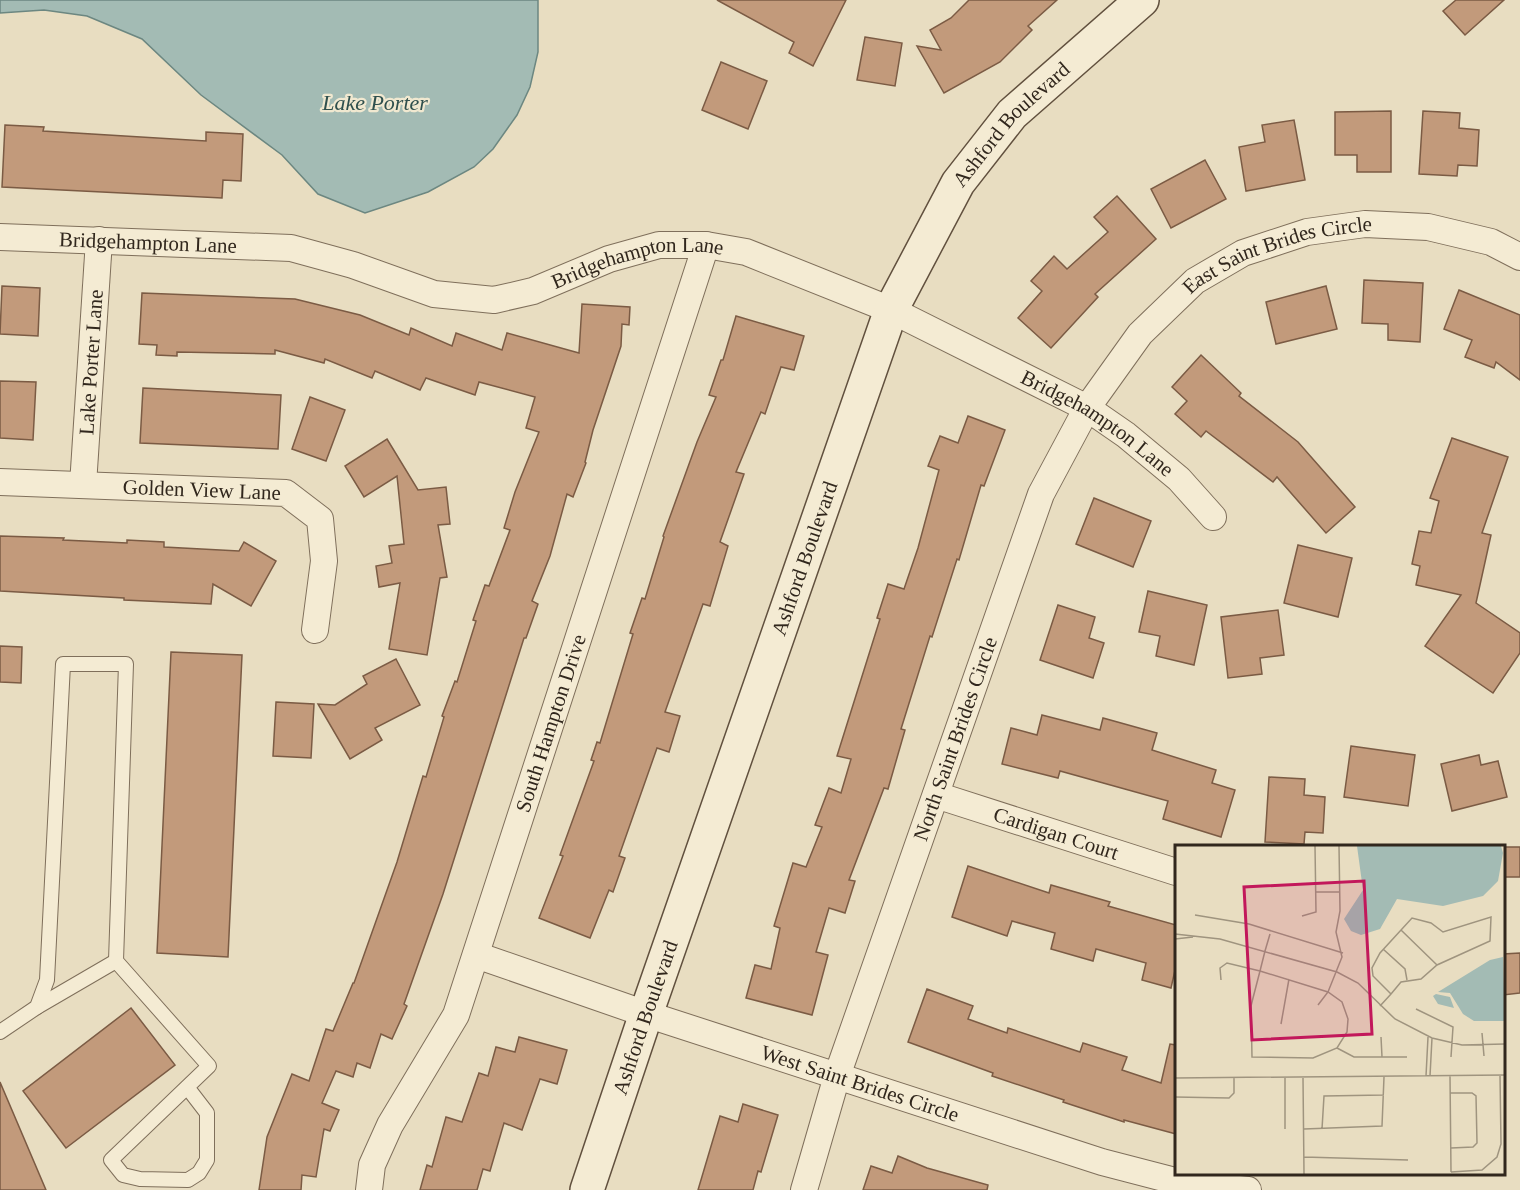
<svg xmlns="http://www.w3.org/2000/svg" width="1520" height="1190" font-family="'Times New Roman',serif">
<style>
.water{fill:#a3bbb4;stroke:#6c8781;stroke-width:1.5}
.building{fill:#c29a7b;stroke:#7b5b44;stroke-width:1.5}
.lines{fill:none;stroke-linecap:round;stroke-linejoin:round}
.lane-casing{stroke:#7f6f5b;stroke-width:16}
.street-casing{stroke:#7f6f5b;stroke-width:28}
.secondary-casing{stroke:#61503e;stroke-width:36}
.lane{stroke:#f4ebd3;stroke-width:14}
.street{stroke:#f4ebd3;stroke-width:26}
.secondary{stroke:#f4ebd3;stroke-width:33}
.labels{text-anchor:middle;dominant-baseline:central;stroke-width:4.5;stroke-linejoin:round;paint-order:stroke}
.street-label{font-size:21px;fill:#31271d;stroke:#f0e8d0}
.water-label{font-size:22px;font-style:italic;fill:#2e4f4d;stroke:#f0e8d0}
.inset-road{fill:none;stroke:#9f947f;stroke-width:1.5}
.view{fill:#c2185b;fill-opacity:0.15;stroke:#c2185b;stroke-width:3}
.inset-edge{fill:none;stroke:#31271d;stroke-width:3}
</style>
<rect width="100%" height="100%" fill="#e8ddc1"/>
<polygon class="water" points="0,0 538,0 538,52 530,87 517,115 493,149 474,167 428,192 365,213 318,194 282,155 201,95 142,39 87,16 44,10 0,13"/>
<g class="building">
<polygon points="717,0 846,0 813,66 789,53 794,42"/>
<polygon points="969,0 1057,0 1028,26 1032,30 1000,62 944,93 917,46 941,50 930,30 951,18"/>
<polygon points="1456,0 1504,0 1465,35 1443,11"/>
<polygon points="865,37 902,43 895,86 857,80"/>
<polygon points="721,62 767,81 748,129 702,110"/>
<polygon points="1391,111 1391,172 1357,172 1357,155 1335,155 1335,112"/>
<polygon points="1423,111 1460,113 1459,128 1479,130 1477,166 1458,165 1457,176 1419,174"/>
<polygon points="1294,120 1305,180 1246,191 1239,147 1265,142 1262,125"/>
<polygon points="5,125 44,127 43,131 206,141 206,132 243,134 241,181 223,180 222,198 2,187"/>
<polygon points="1205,160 1226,199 1171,228 1151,189"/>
<polygon points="1117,196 1156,239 1095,294 1098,297 1051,348 1018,318 1042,291 1031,281 1054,256 1067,269 1108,232 1094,217"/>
<polygon points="1364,280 1423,283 1420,342 1388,340 1388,324 1362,323"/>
<polygon points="2,286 40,288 38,336 0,334"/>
<polygon points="1326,286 1337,329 1276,344 1266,302"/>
<polygon points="1459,290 1520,315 1520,380 1496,362 1494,368 1465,357 1472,340 1444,329"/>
<polygon points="142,293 295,299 360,315 409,335 411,328 452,346 456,333 502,350 507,333 579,353 582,304 630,307 629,325 622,324 621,346 593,430 585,462 586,463 573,497 567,494 550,556 532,601 538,604 526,638 524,638 443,894 404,1004 407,1006 392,1039 381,1034 370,1068 357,1063 353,1077 336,1071 322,1103 339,1110 330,1131 324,1129 316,1177 302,1175 301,1190 259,1190 267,1137 292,1074 309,1081 326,1029 333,1031 353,983 354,983 397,862 423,776 426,777 444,717 442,716 455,681 457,682 476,621 473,620 485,585 489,586 510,530 504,528 515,492 539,432 526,428 535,397 479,382 475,395 426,378 420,390 375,371 372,378 325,359 324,363 275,350 275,354 177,352 177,356 156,355 157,345 139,344"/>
<polygon points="736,316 804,336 794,370 781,367 765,414 761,412 736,472 744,474 720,542 728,546 710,606 703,604 665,712 680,716 669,752 657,748 619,856 625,858 613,892 609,890 590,938 539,918 563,856 560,855 594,761 591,760 597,742 600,743 633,634 630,633 642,598 645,599 664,537 663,536 697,442 716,397 709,395 721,360 723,360"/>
<polygon points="1201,355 1241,393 1239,396 1298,442 1355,507 1326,533 1277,477 1273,482 1206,431 1201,437 1175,414 1187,401 1172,387"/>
<polygon points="0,381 36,382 33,440 0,438"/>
<polygon points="143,388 281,395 278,449 140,443"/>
<polygon points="310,397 345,410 326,461 292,449"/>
<polygon points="968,416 1005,430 984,486 981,485 959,560 957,559 932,637 930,636 901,729 905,730 888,789 884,788 849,880 855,881 845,913 829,908 816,952 828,955 812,1015 746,998 755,965 771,969 780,928 774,926 793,863 806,867 822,827 815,825 829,788 841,793 851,759 837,756 880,619 877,618 888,584 904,589 918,548 939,470 928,466 940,436 958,443"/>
<polygon points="1452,438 1508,457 1482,533 1491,535 1476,603 1520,633 1520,653 1493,693 1425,646 1461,595 1416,585 1420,566 1412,564 1419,531 1431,533 1439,501 1430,498"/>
<polygon points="387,439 418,490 446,487 450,524 438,525 447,577 440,578 427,655 389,649 400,583 379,587 376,566 392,563 389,546 404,544 397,476 364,497 345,466"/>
<polygon points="1094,498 1151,521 1133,567 1076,544"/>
<polygon points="0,536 64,538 63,540 127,543 127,540 164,542 164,547 239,551 244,542 276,561 251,606 213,584 211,604 124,600 124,598 0,591"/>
<polygon points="1298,545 1352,558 1338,617 1284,603"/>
<polygon points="1148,591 1207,605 1194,665 1156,656 1160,636 1139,632"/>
<polygon points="1058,605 1095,617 1089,638 1104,643 1093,678 1040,660"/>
<polygon points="1278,610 1284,655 1260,658 1262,674 1228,678 1221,617"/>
<polygon points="0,646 22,647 21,683 0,682"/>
<polygon points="171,652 242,655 228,957 157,953"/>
<polygon points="396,659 420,705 375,728 382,740 350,759 318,704 335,705 367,684 363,676"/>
<polygon points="276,702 314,704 311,758 273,756"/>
<polygon points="1042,715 1100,730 1103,718 1157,733 1152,750 1216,770 1212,783 1235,790 1221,837 1163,819 1168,801 1060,771 1058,778 1002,764 1011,728 1037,735"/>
<polygon points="1351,746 1415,755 1408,806 1344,797"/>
<polygon points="1479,755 1481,765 1498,761 1507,797 1452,811 1441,764"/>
<polygon points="1269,777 1305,779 1304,795 1325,797 1323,833 1305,832 1304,844 1265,842"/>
<rect x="1503" y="847" width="17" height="30"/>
<polygon points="968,866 1049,893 1051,885 1110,902 1108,906 1176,925 1176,966 1171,988 1142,980 1146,963 1096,949 1093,961 1051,949 1055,933 1012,921 1007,936 952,917"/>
<polygon points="1520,953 1520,993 1503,995 1503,954"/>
<polygon points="927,989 973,1006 968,1019 1007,1033 1008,1028 1080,1052 1083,1043 1127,1057 1122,1070 1161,1083 1170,1044 1176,1045 1176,1134 1124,1120 1124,1122 1063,1102 1064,1100 992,1076 993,1073 908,1042"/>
<polygon points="131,1008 175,1065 66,1148 23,1091"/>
<polygon points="519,1037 567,1050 557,1084 540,1079 522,1130 504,1123 490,1171 483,1169 477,1190 420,1190 427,1165 432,1167 446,1117 462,1122 479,1073 488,1076 496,1047 515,1052"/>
<polygon points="0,1082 46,1190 0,1190"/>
<polygon points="743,1104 778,1115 761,1172 758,1171 753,1190 698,1190 720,1116 738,1122"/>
<polygon points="898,1156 927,1168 988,1185 987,1190 863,1190 871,1166 892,1173"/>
</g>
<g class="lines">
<g class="lane-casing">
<g id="lane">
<polyline points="37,1007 116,961"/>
<polyline points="0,1032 37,1007 47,980 63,664 126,664 116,961 209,1066 111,1160 123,1175 140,1179 188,1180 199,1173 207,1160 207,1113 187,1087"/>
</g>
</g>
<g class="street-casing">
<g id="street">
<path id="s1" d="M0,237L291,248L353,265L434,294L494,300L533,291L609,259L659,245H706L746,252L891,310L1087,408L1126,435L1179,479L1213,517"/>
<path id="s2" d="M0,482L286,493L320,519L324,561L315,630"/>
<path id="s3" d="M83,485L99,240"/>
<path id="s4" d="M936,795L1176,872"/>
<path id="s5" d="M476,955L646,1014L1102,1162L1183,1183L1248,1190"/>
<path id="s6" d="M369,1190L372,1165L390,1125L456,1015L706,245"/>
<path id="s7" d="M804,1190L837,1076L1041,494L1087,408L1140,334L1195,281L1243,253L1307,232L1365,224L1428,227L1491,242L1520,257"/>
</g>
</g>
<g class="secondary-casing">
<g id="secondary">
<path id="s8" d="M587,1190L646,1014L891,310L958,183L1012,114L1142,0"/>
</g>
</g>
<use href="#lane" class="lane"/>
<use href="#street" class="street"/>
<use href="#secondary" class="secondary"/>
</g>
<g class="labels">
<g class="street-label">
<text stroke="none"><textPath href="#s8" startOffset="1154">Ashford Boulevard</textPath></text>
<text stroke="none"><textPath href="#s1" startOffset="148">Bridgehampton Lane</textPath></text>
<text stroke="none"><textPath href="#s7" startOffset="1088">East Saint Brides Circle</textPath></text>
<text stroke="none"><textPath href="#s1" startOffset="652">Bridgehampton Lane</textPath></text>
<text stroke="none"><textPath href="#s3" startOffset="123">Lake Porter Lane</textPath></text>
<text stroke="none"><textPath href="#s1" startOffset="1156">Bridgehampton Lane</textPath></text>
<text stroke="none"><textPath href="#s2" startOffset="202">Golden View Lane</textPath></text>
<text stroke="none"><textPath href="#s8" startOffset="668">Ashford Boulevard</textPath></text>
<text stroke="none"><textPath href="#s6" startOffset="504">South Hampton Drive</textPath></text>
<text stroke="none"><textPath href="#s7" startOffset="476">North Saint Brides Circle</textPath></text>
<text stroke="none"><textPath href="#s4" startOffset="126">Cardigan Court</textPath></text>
<text stroke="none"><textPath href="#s8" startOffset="182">Ashford Boulevard</textPath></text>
<text stroke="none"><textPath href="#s5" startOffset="405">West Saint Brides Circle</textPath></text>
</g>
<g class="water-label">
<text x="375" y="102">Lake Porter</text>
</g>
</g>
<g transform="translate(1175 845)">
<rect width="330" height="330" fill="#e8ddc1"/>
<path d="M182,1H326L328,8L323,36L308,51L268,61L222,54L205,84L186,90L176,86L169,74L188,45ZM328,112L330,176H299L288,169L275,148L263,147L315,115ZM261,149L275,152L279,163L263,159L258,151Z" fill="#a3bbb4"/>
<path class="inset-road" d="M140,47H165M20,70L74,79L168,108M127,71L141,67L140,1M226,85L262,120M0,89L45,94L162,127L183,138L220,174L257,193L287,200L330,199M0,94L18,92M208,104L230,124L232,135M46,135L45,123L52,118L85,126L153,147L167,157L173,174L172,187L162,203L138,213L77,212L76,161L78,153L85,126L90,106L95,89M143,160L153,147L167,112L161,87L165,66L164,1M205,161L216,149L226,137L246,134L262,120L315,96L316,72L268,87L256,78L237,73L205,108L197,123L198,131L216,149M241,164L278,182L276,212M106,179L114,134M307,188L309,211M206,192L207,212M162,203L179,212H232M251,231L253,192M255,231L257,193M275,231L276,327M0,233L330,230M110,233V284M128,233L129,329M275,248H297L301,251L302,298L298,302L276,303M0,252L54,253L59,248V233M129,284L207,281L209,232M147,284L149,251L209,250M129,312L233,315M276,327L307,325L322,312L326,299L325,230"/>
<path class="view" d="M189,36L197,189L77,195L69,42Z"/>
<rect width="330" height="330" class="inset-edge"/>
</g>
</svg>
